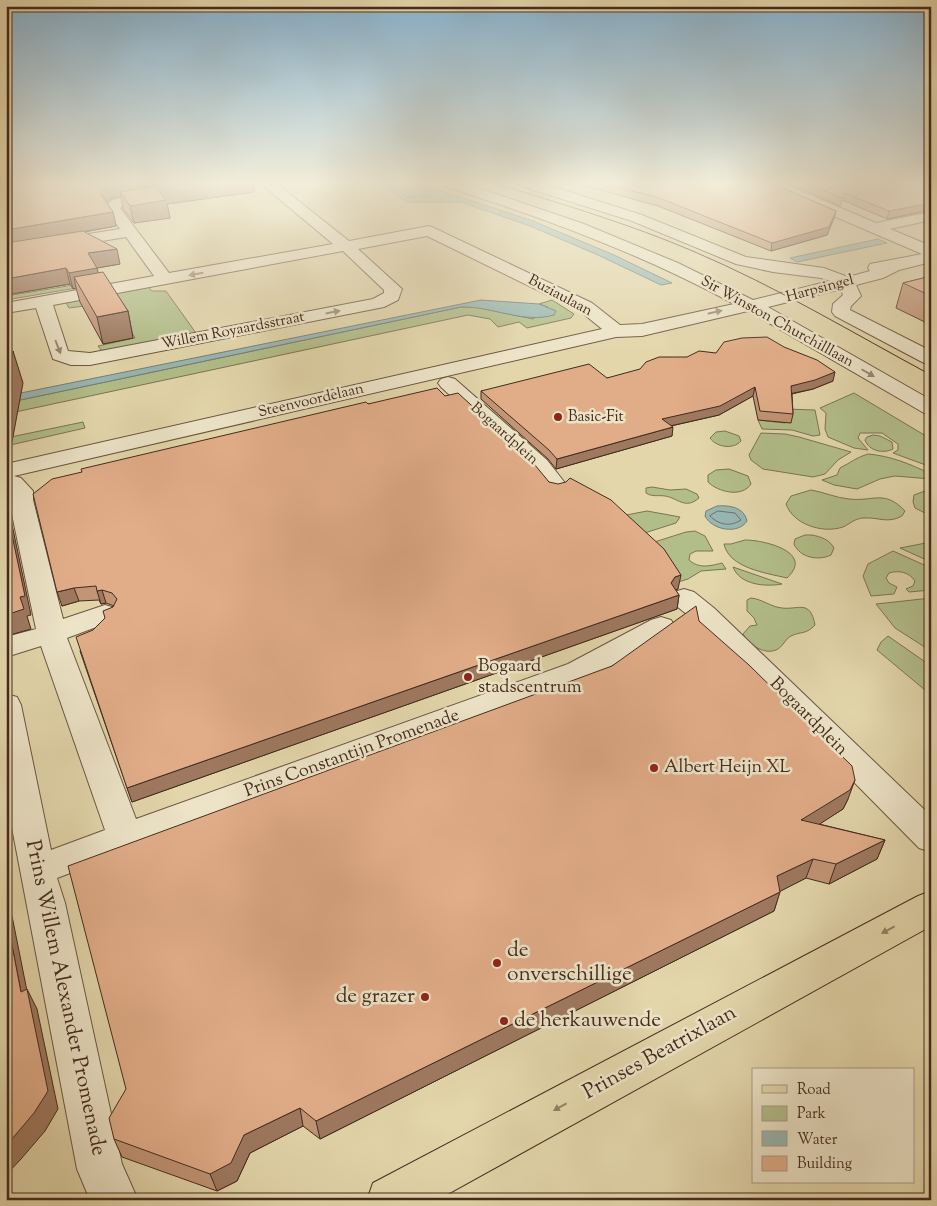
<svg xmlns="http://www.w3.org/2000/svg" width="937" height="1206" font-family="'Sorts Mill Goudy',serif">
<style>
.green{fill:#b2be8a;stroke:#7b7454}
.water{fill:#98b7b3;stroke:#767f77}
.lines{fill:none;stroke-linecap:round;stroke-linejoin:round}
.shore{stroke:#6e7168;stroke-width:1}
.minor-casing{stroke:#6c5641;stroke-width:2}
.major-casing{stroke:#442b1e;stroke-width:2}
.minor{fill:#ede4c8;fill-rule:evenodd}
.major{fill:#e3d6ab;fill-rule:evenodd}
.tram{stroke:#442b1e;stroke-width:1}
.wall{fill:#c29576;stroke:#442b1e}
.shaded-wall{fill:#9e7960;stroke:#442b1e}
.building{fill:#e1ad89;stroke:#442b1e}
.oneway{fill:#988873}
.oneway2{fill:#948064}
.poi-dot{fill:#8f2418;stroke:#ede4c8;stroke-width:2}
.labels{text-anchor:middle;dominant-baseline:central;stroke-width:5;stroke-linejoin:round;paint-order:stroke}
.far-street-label{font-size:15px;fill:#442b1e;stroke:#ede4c8}
.far-poi-label{font-size:15px;fill:#442b1e;stroke:#ede4c8;text-anchor:start}
.poi-label{font-size:18px;fill:#442b1e;stroke:#ede4c8;text-anchor:start}
.street-label{font-size:18px;fill:#442b1e;stroke:#ede4c8}
.near-poi-label{font-size:21px;fill:#442b1e;stroke:#ede4c8;text-anchor:start}
.near-street-label{font-size:21px;fill:#442b1e;stroke:#ede4c8}
</style>
<rect width="100%" height="100%" fill="#e3d6ab"/>
<filter id="stains"><feTurbulence type="fractalNoise" baseFrequency=".004" numOctaves="4"/><feColorMatrix values="0 0 0 0 .2 0 0 0 0 .09 0 0 0 0 .02 0 0 0 .5 -.17"/></filter>
<radialGradient id="worn" r=".72"><stop offset=".6" stop-color="#630" stop-opacity="0"/><stop offset="1" stop-color="#630" stop-opacity=".3"/></radialGradient>
<g class="green">
<polygon points="74,285 76,288 6,300 6,296"/>
<polygon points="146,285 152,291 166,291 196,333 102,351 98,346 135,338 115,302 69,308 64,299"/>
<polygon points="552,300 574,314 571,318 527,328 519,322 498,327 490,319 468,315 6,414 6,403 461,307 475,307 533,319 548,307 539,304"/>
<polygon points="854,393 931,439 931,467 893,453 898,450 898,444 882,433 860,433 858,438 868,450 854,448 828,437 825,429 826,413 820,408"/>
<polygon points="785,409 815,410 820,435 813,436 792,430 762,429 758,420 785,423 791,418"/>
<polygon points="83,422 85,428 6,446 6,438"/>
<path d="M725,431L739,436L741,441C733,450 716,447 710,438L716,432Z"/>
<polygon points="761,433 785,434 799,437 851,452 838,460 825,474 813,477 763,469 751,460 749,455"/>
<path d="M873,435L880,436L892,442L893,449C883,454 869,451 865,440L867,437Z"/>
<path d="M868,454C891,456 910,464 931,474V479L895,476L880,479L857,489L834,485L822,480L837,475L840,468C850,463 857,457 868,454Z"/>
<path d="M729,469L748,476L751,484C742,498 718,492 708,482V475L716,470Z"/>
<path d="M652,487L670,490L686,489L697,494L699,498C685,510 678,498 665,496C658,495 652,497 646,493V488Z"/>
<path d="M811,490C824,492 836,498 849,499C873,502 884,489 905,511L902,516C888,524 878,517 864,518C855,518 850,524 843,527C822,534 793,524 786,504L791,496Z"/>
<polygon points="925,491 931,491 931,516 915,508 913,502 914,495"/>
<polygon points="647,511 680,517 676,523 635,536 616,517"/>
<path d="M695,531L705,536L713,551H696L690,554L689,560C699,569 710,566 722,563L726,569L701,571L688,579L675,583L645,545L686,532Z"/>
<path d="M812,535C821,537 829,539 834,548L831,555C819,561 800,558 794,544L795,539L805,535Z"/>
<path d="M745,540C764,540 815,552 787,578C766,573 729,568 724,544H731Z"/>
<polygon points="931,542 931,562 900,548"/>
<path d="M893,551L931,568V590L909,592L906,589L913,586L915,581C909,572 899,570 889,573L886,578L889,583L897,587L894,594L871,596L863,576L868,564Z"/>
<path d="M733,567L782,584C765,587 740,585 733,567Z"/>
<path d="M751,598C762,599 771,607 782,608C799,610 810,599 815,625C806,635 801,631 791,636C785,639 783,647 776,650C763,655 749,644 743,634L750,626L757,625L754,618L747,611V600Z"/>
<polygon points="931,598 931,651 895,628 876,604"/>
<polygon points="888,636 931,666 931,695 877,650 881,642"/>
</g>
<g class="water">
<polygon points="379,183 418,183 533,221 614,255 672,283 661,285 598,255 530,226 461,202 407,202"/>
<polygon points="878,239 887,243 797,262 790,258"/>
<path d="M481,300L539,304L556,311L554,315C523,324 492,306 461,307L6,403V396Z"/>
<path d="M717,506C729,505 744,507 747,521C738,535 712,530 705,516L706,511Z"/>
</g>
<g class="lines">
<g class="shore">
<polyline points="388,183 408,197 429,196 430,193 422,189 420,183"/>
<path d="M718,511L735,513L741,520C730,527 719,525 710,516Z"/>
</g>
<g class="minor-casing">
<g id="minor">
<path d="M260,183H276L349,241L429,226L434,228L592,303L620,325L642,324L734,304C642,254 544,218 444,186L442,183H464L584,224L678,263L753,300L830,281L821,278L773,272L736,264L632,221L521,186L519,183H541L642,215L746,257L824,268L848,277L870,271L868,268L870,264L922,254L764,186L762,183H782L876,223L931,212V220L890,229L931,246V262L899,270L883,278L856,285L861,296L851,306L850,310L931,351V365L924,363L835,316L832,312L833,304L843,295L841,289L768,307L931,400V415L924,413L748,311L642,336L616,337L14,476L21,478L33,491V500L63,619L105,605L115,608L119,614L115,620L67,638L136,819L568,664L651,620L661,617L671,620L675,626L671,632L590,678L57,878L65,903L122,1164L138,1200H90L77,1169L6,796V694L17,697L21,705L51,850L105,830L41,646L6,657V637L36,629L9,500V492L6,490V464L602,329L580,311L427,236L358,249L402,289L398,300L384,307L90,365H71L53,359L36,308L6,313V303L154,276L126,237L6,257V247L120,229L105,207C116,192 141,194 158,192L163,193L165,196L163,199L129,204L120,208L169,273L333,244ZM343,251L384,290V293L373,299L90,353L68,351L53,305Z"/>
<polygon points="448,377 455,379 547,460 569,488 565,493 557,495 549,493 531,470 441,387 438,383 441,379"/>
<polygon points="684,589 694,592 714,608 931,816 931,852 919,848 694,620 674,604 670,598 674,592"/>
</g>
</g>
<g class="major-casing">
<polygon id="major" points="931,891 931,926 437,1200 367,1200 373,1183 918,896"/>
</g>
<use href="#minor" class="minor"/>
<use href="#major" class="major"/>
<path class="tram" d="M494,183C562,204 630,224 695,252C777,287 853,333 931,375"/>
</g>
<g class="wall">
<polygon points="6,183 253,183 254,192 167,204 170,218 134,223 123,209 121,197 110,199 107,203 113,212 116,226 85,232 120,264 97,268 98,273 128,311 133,338 103,344 80,302 76,288 73,289 70,284 6,295"/>
<polygon points="575,183 771,183 836,211 834,218 827,235 771,251 658,206"/>
<polygon points="788,183 931,183 931,210 887,219 842,200 840,206"/>
<polygon points="931,276 931,325 896,308 903,283"/>
<polygon points="607,378 833,381 813,389 792,394 793,414 791,423 758,420 753,396 719,415 671,426 672,436 556,469 548,459 481,399 481,391"/>
<polygon points="445,396 678,589 675,590 679,595 677,609 132,802 80,651 93,630 105,618 114,606 106,603 101,604 99,600 79,601 62,606 82,472 368,404"/>
<polygon points="699,621 848,799 843,809 819,824 885,840 877,859 829,884 806,878 780,891 774,911 320,1139 303,1126 250,1153 237,1181 217,1191 122,1157 114,1139 612,666"/>
</g>
<g class="shaded-wall">
<polygon points="118,183 253,183 254,192 167,204 170,218 134,223 130,206 120,192 121,197 110,199 103,207 100,193 107,185"/>
<polygon points="931,203 931,210 887,219 889,211"/>
<polygon points="836,211 834,218 827,235 771,251 772,243"/>
<polygon points="113,212 116,226 6,245 6,230"/>
<polygon points="117,249 120,264 97,268 101,284 74,277 76,288 73,289 69,273 88,253"/>
<polygon points="66,268 70,284 6,295 6,279"/>
<polygon points="128,311 133,338 103,344 97,317"/>
<polygon points="13,351 23,383 9,458 6,451 6,384"/>
<polygon points="835,372 833,381 813,389 789,394 791,386"/>
<polygon points="755,387 753,396 719,415 661,428 662,419"/>
<polygon points="673,427 672,436 556,469 557,459"/>
<polygon points="6,503 10,515 31,615 27,616 31,629 6,636 6,615 20,597"/>
<polygon points="681,575 678,589 672,591 671,583 675,577"/>
<polygon points="74,588 79,601 62,606 57,592"/>
<polygon points="102,590 106,603 101,604 97,591"/>
<polygon points="679,595 677,609 132,802 127,788"/>
<polygon points="855,780 848,799 843,809 795,840 801,820"/>
<polygon points="885,840 877,859 829,884 836,864"/>
<polygon points="813,859 806,878 771,896 777,876"/>
<polygon points="6,886 31,1011 21,992 6,914"/>
<polygon points="780,892 774,911 320,1139 316,1121"/>
<polygon points="27,989 37,1009 58,1109 45,1131 21,1159 6,1175 6,1146"/>
<polygon points="300,1108 303,1126 250,1153 237,1181 217,1191 210,1174 244,1135"/>
</g>
<g class="building">
<polygon points="6,183 118,183 107,185 100,193 113,212 6,230"/>
<polygon points="173,183 191,183 156,188 166,200 130,206 120,192"/>
<polygon points="602,183 771,183 836,211 829,227 772,243 659,198"/>
<polygon points="806,183 931,183 931,203 889,211 844,193 842,198"/>
<polygon points="83,231 117,249 88,253 97,268 69,273 66,268 6,279 6,243"/>
<polygon points="103,272 128,311 97,317 74,277"/>
<polygon points="931,276 931,296 903,283"/>
<polygon points="767,337 784,347 817,360 835,372 815,380 791,386 793,414 760,411 755,387 720,406 662,419 673,427 557,459 549,450 481,391 589,364 607,378 640,369 646,362 659,357 687,357 699,351 716,353 724,342 742,338"/>
<polygon points="6,350 13,351 6,384"/>
<polygon points="437,388 445,396 458,393 530,459 549,482 558,484 566,482 570,478 611,500 664,549 681,575 675,577 671,583 679,595 127,788 76,637 93,630 105,618 103,611 113,607 117,599 112,593 102,590 97,591 96,586 74,588 57,592 33,494 52,479 82,472 81,469 366,402 368,404"/>
<polygon points="6,507 25,596 20,597 24,609 6,615"/>
<polygon points="696,606 699,621 749,665 852,766 855,780 850,790 801,820 885,840 836,864 813,859 777,876 780,892 316,1121 300,1108 244,1135 231,1163 210,1174 114,1139 109,1118 126,1089 68,866 612,666"/>
<polygon points="6,914 21,992 27,989 48,1091 34,1113 6,1146"/>
</g>
<defs><path id="oneway-solid" d="M-6-.8H1V-3.2L6.5 0L1 3.2V.8H-6Z" transform="scale(1.25)"/></defs>
<g class="oneway">
<use href="#oneway-solid" transform="translate(196 274) rotate(170)"/>
<use href="#oneway-solid" transform="translate(333 312) rotate(-11)"/>
<use href="#oneway-solid" transform="translate(715 312) rotate(-13)"/>
<use href="#oneway-solid" transform="translate(58 347) rotate(69)"/>
<use href="#oneway-solid" transform="translate(868 373) rotate(30)"/>
</g>
<g class="oneway2">
<use href="#oneway-solid" transform="translate(888 930) rotate(152)"/>
<use href="#oneway-solid" transform="translate(560 1107) rotate(151)"/>
</g>
<linearGradient id="sky" x2="0" y2="1"><stop stop-color="#88b5d3"/><stop offset="0.52" stop-color="#f2edd9"/><stop offset="1" stop-color="#f2edd9" stop-opacity="0"/></linearGradient>
<rect width="937" height="352" fill="url(#sky)"/>
<g class="poi-dot">
<circle cx="558" cy="417" r="5"/>
<circle cx="468" cy="677" r="5"/>
<circle cx="654" cy="768" r="5"/>
<circle cx="497" cy="963" r="5"/>
<circle cx="425" cy="997" r="5"/>
<circle cx="504" cy="1021" r="5"/>
</g>
<g class="labels">
<g class="far-street-label">
<text transform="translate(820 289) rotate(-15)">Harpsingel</text>
<text transform="translate(560 296) rotate(28)">Buziaulaan</text>
<text transform="translate(777 322) rotate(29)">Sir Winston Churchilllaan</text>
<text transform="translate(233 331) rotate(-11)">Willem Royaardsstraat</text>
<text transform="translate(311 401) rotate(-13)">Steenvoordelaan</text>
<text transform="translate(504 434) rotate(42)">Bogaardplein</text>
</g>
<g class="far-poi-label">
<text x="568" y="417">Basic-Fit</text>
</g>
<g class="poi-label">
<text x="478" y="667">Bogaard<tspan x="478" dy="21">stadscentrum</tspan></text>
<text x="664" y="768">Albert Heijn XL</text>
</g>
<g class="street-label">
<text transform="translate(808 717) rotate(45)">Bogaardplein</text>
<text transform="translate(352 754) rotate(-20)">Prins Constantijn Promenade</text>
</g>
<g class="near-poi-label">
<text x="507" y="951">de<tspan x="507" dy="24">onverschillige</tspan></text>
<text x="415" y="997" text-anchor="end">de grazer</text>
<text x="514" y="1021">de herkauwende</text>
</g>
<g class="near-street-label">
<text transform="translate(65 998) rotate(78)">Prins Willem Alexander Promenade</text>
<text transform="translate(660 1053) rotate(-29)">Prinses Beatrixlaan</text>
</g>
</g>
<rect width="937" height="1206" fill="none" stroke="#e3d6ab" stroke-width="25"/>
<rect x="8" y="8" width="922" height="1191" fill="none" stroke="#442b1e" stroke-width="2.5"/>
<rect x="12" y="12" width="912" height="1181" fill="none" stroke="#442b1e"/>
<rect x="752" y="1068" width="162" height="115" fill="#ede4c8" stroke="#a99a84"/>
<rect x="762" y="1085" width="25" height="8" fill="#e3d6ab" stroke="#a99a84"/>
<text x="797" y="1094" font-size="15" fill="#442b1e">Road</text>
<rect x="762" y="1106" width="25" height="15" fill="#b2be8a" stroke="#a99a84"/>
<text x="797" y="1118" font-size="15" fill="#442b1e">Park</text>
<rect x="762" y="1131" width="25" height="15" fill="#98b7b3" stroke="#a99a84"/>
<text x="797" y="1144" font-size="15" fill="#442b1e">Water</text>
<rect x="762" y="1156" width="25" height="15" fill="#e1ad89" stroke="#a99a84"/>
<text x="797" y="1168" font-size="15" fill="#442b1e">Building</text>
<rect width="100%" height="100%" filter="url(#stains)"/>
<rect width="100%" height="100%" fill="url(#worn)"/>
</svg>
